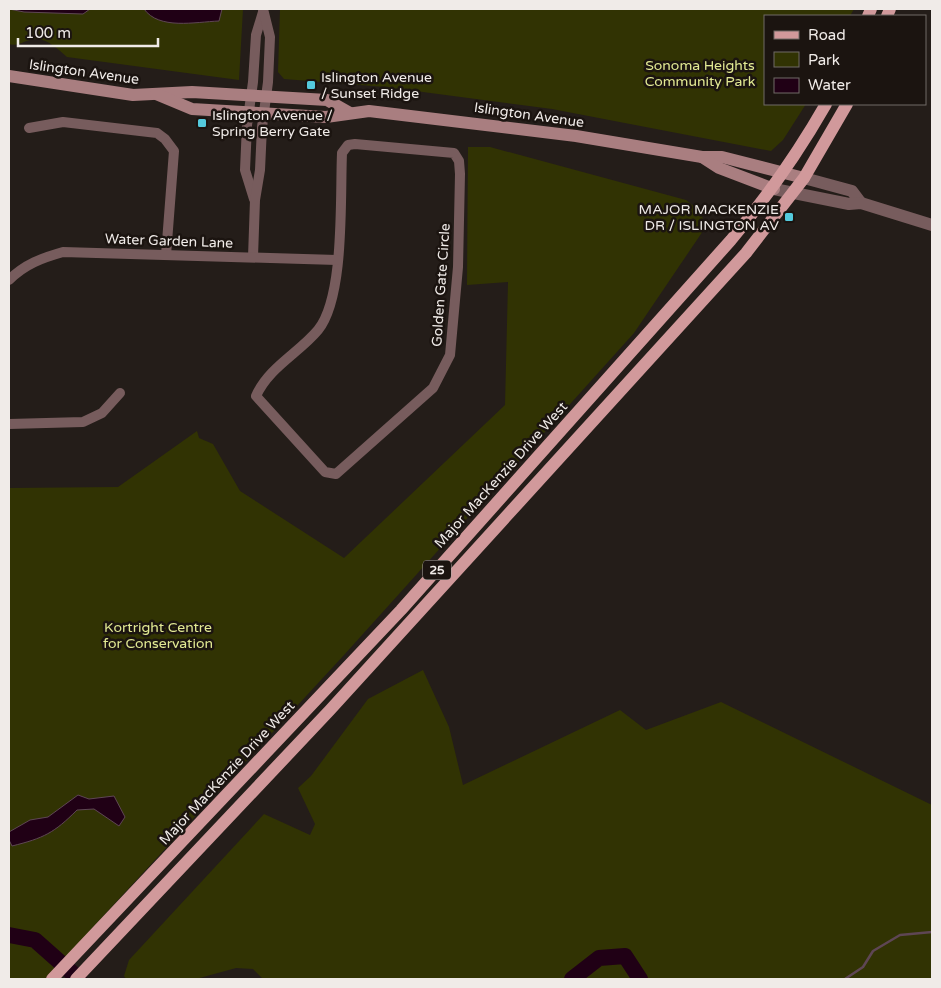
<svg xmlns="http://www.w3.org/2000/svg" width="941" height="988" font-family="'Varela Round',sans-serif">
<style>
.green{fill:#313303}
.water{fill:#200015;stroke:#5e4654}
.lines{fill:none;stroke-linecap:round;stroke-linejoin:round}
.stream{stroke:#5e4654;stroke-width:2.5}
.river{stroke:#200015;stroke-width:16}
.minor{stroke:#775c5d;stroke-width:10}
.tertiary{stroke:#775c5d;stroke-width:12}
.secondary{stroke:#a97e80;stroke-width:12}
.primary{stroke:#d1999b;stroke-width:12}
.poi-dot{fill:#54cadd;stroke:#1b1410;stroke-width:2}
.labels{text-anchor:middle;dominant-baseline:central;stroke-width:5;stroke-linejoin:round;paint-order:stroke}
.shield{fill:#1b1410;stroke:#b0aaa7;stroke-width:1}
.shield-label{font-size:12px;font-weight:bold;fill:#f0ebe8}
.park-label{font-size:14px;fill:#e2e993;stroke:#1b1410}
.street-label{font-size:14px;fill:#f0ebe8;stroke:#1b1410}
.poi-label{font-size:14px;fill:#f0ebe8;stroke:#1b1410;text-anchor:start}
</style>
<rect width="100%" height="100%" fill="#241d19"/>
<g class="green">
<path d="M9,9H243L239,80L67,57C59,50 48,39 36,39C26,39 19,47 9,44Z"/>
<polygon points="280,9 854,9 850,16 765,16 765,104 806,104 783,140 771,151 552,109 385,87 284,79 278,72"/>
<polygon points="468,147 490,147 686,200 701,212 705,228 634,333 344,655 45,979 9,979 9,488 118,487 197,431 199,438 213,444 240,491 344,558 505,405 508,282 467,285"/>
<polygon points="423,670 449,727 463,785 620,710 646,730 721,702 932,805 932,979 263,979 253,969 236,968 196,979 126,979 124,976 129,960 264,814 310,835 315,824 298,788 311,776 368,699"/>
</g>
<g class="water">
<polygon points="9,9 90,9 83,14 24,12"/>
<path d="M144,9H222L219,21C195,22 159,30 144,9Z"/>
<path d="M78,795L89,799L114,796L125,817L119,826L94,809L77,810C54,833 44,838 12,846L9,840V832L30,820L48,817Z"/>
</g>
<g class="lines">
<polyline class="stream" points="845,979 863,967 873,951 900,935 932,932"/>
<g class="river">
<polyline points="9,935 35,940 79,979"/>
<polyline points="572,979 599,958 625,956 640,979"/>
</g>
<g class="minor">
<polyline points="29,128 63,122 157,133 165,139 174,151 166,255"/>
<path d="M355,144L454,153L459,161L460,174L458,267L450,355L433,388L336,474L325,472L256,396C269,367 299,353 318,330C345,297 340,197 342,153L348,145Z"/>
<polyline points="254,199 245,170 247,125 253,82 256,35 263,12"/>
<polyline points="253,257 255,200 260,170 262,127 268,82 270,37 263,9"/>
<path d="M9,280C25,264 42,258 63,252L337,260"/>
<polyline points="9,424 83,422 102,413 120,393"/>
</g>
<g class="tertiary">
<polyline points="804,178 852,191 861,203"/>
<polyline points="774,189 849,204 861,203 932,225"/>
</g>
<g class="secondary">
<polyline points="9,76 133,95 192,92 327,100 350,113"/>
<polyline points="156,94 192,109 326,117 369,111 576,136 702,157 722,157 804,178"/>
<polyline points="702,157 719,168 774,189"/>
</g>
<g class="primary">
<polyline points="868,16 871,9"/>
<polyline points="887,16 890,9"/>
<path d="M52,979L401,610L731,240C767,197 798,153 826,104"/>
<polyline points="76,979 330,710 746,253 804,178 847,104"/>
</g>
</g>
<g class="poi-dot">
<rect x="306" y="80" width="10" height="10" rx="2.5"/>
<rect x="197" y="118" width="10" height="10" rx="2.5"/>
<rect x="784" y="212" width="10" height="10" rx="2.5"/>
</g>
<g class="labels">
<rect class="shield" x="423" y="560.5" width="28" height="19" rx="4"/>
<g class="shield-label">
<text x="437" y="570">25</text>
</g>
<g class="park-label">
<text x="700" y="65">Sonoma Heights<tspan x="700" dy="16">Community Park</tspan></text>
<text x="158" y="627">Kortright Centre<tspan x="158" dy="16">for Conservation</tspan></text>
</g>
<g class="street-label">
<text transform="translate(84 72) rotate(8)">Islington Avenue</text>
<text transform="translate(529 115) rotate(8)">Islington Avenue</text>
<text transform="translate(169 241) rotate(2)">Water Garden Lane</text>
<text transform="translate(441 285) rotate(-86)">Golden Gate Circle</text>
<text transform="translate(501 475) rotate(-48)">Major MacKenzie Drive West</text>
<text transform="translate(227 773) rotate(-47)">Major MacKenzie Drive West</text>
</g>
<g class="poi-label">
<text x="321" y="77">Islington Avenue<tspan x="321" dy="16">/ Sunset Ridge</tspan></text>
<text x="212" y="115">Islington Avenue /<tspan x="212" dy="16">Spring Berry Gate</tspan></text>
<text x="779" y="209" text-anchor="end">MAJOR MACKENZIE<tspan x="779" dy="16">DR / ISLINGTON AV</tspan></text>
</g>
</g>
<rect width="941" height="988" fill="none" stroke="#f0ebe8" stroke-width="20"/>
<rect x="764" y="15" width="162" height="90" fill="#1b1410" stroke="#706a66"/>
<rect x="774" y="31" width="25" height="8" fill="#d1999b" stroke="#706a66"/>
<text x="808" y="40" font-size="15" fill="#f0ebe8">Road</text>
<rect x="774" y="52" width="25" height="15" fill="#313303" stroke="#706a66"/>
<text x="808" y="65" font-size="15" fill="#f0ebe8">Park</text>
<rect x="774" y="78" width="25" height="15" fill="#200015" stroke="#706a66"/>
<text x="808" y="90" font-size="15" fill="#f0ebe8">Water</text>
<path d="M18 38v8h140v-8" fill="none" stroke="#f0ebe8" stroke-width="2.5"/>
<text x="25" y="38" font-size="15" fill="#f0ebe8" stroke="#1b1410" stroke-width="4" paint-order="stroke">100 m</text>
</svg>
